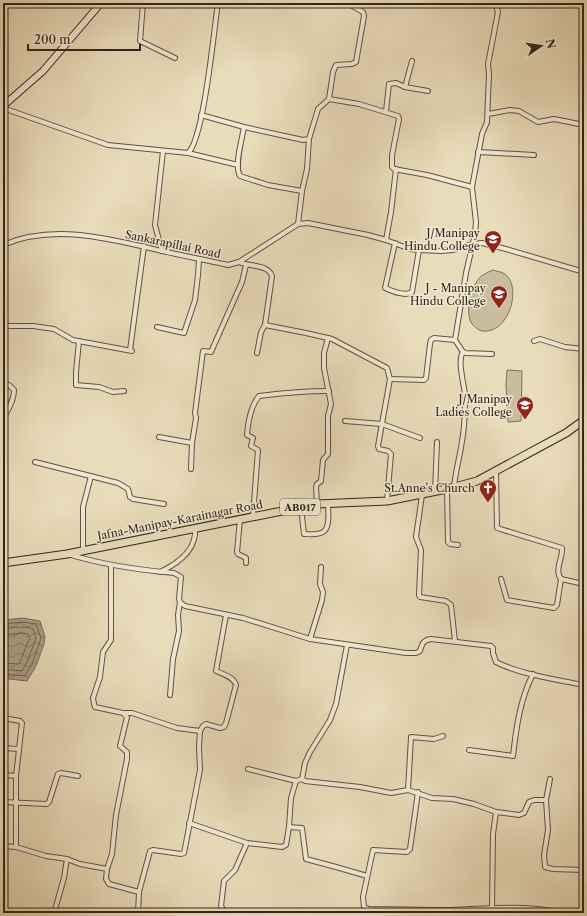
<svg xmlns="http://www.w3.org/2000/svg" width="587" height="916" font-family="'Libre Caslon Text',serif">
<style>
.pitch{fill:#cabd9f;stroke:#7d725d}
.water{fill:url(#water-waves);stroke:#796e5a}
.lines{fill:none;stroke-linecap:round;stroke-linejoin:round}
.shore{stroke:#6d6250;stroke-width:1}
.minor-casing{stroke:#5e5443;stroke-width:6}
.secondary-casing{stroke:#30261b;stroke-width:8}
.primary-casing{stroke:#30261b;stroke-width:9}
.minor{stroke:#f1e8d2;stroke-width:4}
.secondary{stroke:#f1e8d2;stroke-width:6}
.primary{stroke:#e9dcba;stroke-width:7}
.labels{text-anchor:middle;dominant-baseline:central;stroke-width:3;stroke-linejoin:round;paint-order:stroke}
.shield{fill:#f1e8d2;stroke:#6a6052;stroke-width:1}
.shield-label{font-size:10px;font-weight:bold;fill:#30261b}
.poi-label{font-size:11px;fill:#30261b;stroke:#f1e8d2;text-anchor:end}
.street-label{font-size:11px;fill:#30261b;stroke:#f1e8d2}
</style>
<defs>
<pattern id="water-waves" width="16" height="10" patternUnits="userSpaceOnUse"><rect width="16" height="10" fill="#aa9e84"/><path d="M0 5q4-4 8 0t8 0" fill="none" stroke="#8b816b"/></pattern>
</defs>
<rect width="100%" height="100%" fill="#e9dcba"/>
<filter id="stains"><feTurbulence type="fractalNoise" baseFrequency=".005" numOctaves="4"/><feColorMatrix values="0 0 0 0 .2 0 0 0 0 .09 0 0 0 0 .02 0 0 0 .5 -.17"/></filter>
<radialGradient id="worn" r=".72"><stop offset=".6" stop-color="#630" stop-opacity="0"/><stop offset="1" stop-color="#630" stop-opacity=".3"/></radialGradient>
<g class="pitch">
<path d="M493,270C496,271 502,272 505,274C523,288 508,335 482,331C478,330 475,327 472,324C465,313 470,293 476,283C479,276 486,273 493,270Z"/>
<polygon points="507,370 522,371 521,421 508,422 506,385"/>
</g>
<polygon class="water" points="23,618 40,621 45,637 44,644 36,666 27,681 9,679 3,677 3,622 4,620"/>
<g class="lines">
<g class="shore">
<polyline points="3,624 23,622 36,624 41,638 32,664 25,676 3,674"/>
<path d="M3,629C13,628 24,625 33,629L36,638L35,641L27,662L22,671L3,669"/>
<polyline points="3,635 23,633 28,634 30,638 19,664 3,663"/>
</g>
<g class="minor-casing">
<g id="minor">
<polyline points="143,3 140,41 175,58"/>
<polyline points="405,87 428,91"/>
<polyline points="329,99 359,104 398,116 399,119 392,155 392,167 394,169 427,175 472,187"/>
<path d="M3,108L108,145L188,153C204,139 214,29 218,3"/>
<polyline points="386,111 389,84 396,83 405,87 412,61"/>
<polyline points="488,114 510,110 519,111 538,122 554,119 584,125"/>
<polyline points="201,115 244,127 303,140 309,139"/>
<path d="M244,127C242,139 234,166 240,176L268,185L302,191"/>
<polyline points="478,152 534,155"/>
<polyline points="188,153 238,165"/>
<polyline points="298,224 302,191 307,169 309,139 318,109 329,99 333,72 336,65 352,64 356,62 364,16 363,12 347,3"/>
<polyline points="386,240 391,212 396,169"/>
<path d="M395,243L385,288C392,291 405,297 412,292L419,250"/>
<path d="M3,245C54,223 111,239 162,251C184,256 206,260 228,265L239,262L298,224L308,223L368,235L386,240L410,249L419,250L441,251L453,250L472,244L482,243L506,249L584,272"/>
<polyline points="162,251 155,225 163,151"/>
<path d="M239,262C250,267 268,264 272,276L265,325L306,333L332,339L387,368L390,379L378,446L379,449L388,451L391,454L387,501"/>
<polyline points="3,326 33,326 54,329 73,340 132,351"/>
<polyline points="157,327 184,333 195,300 198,275 199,259"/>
<polyline points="455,340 466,273 475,234 476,222 472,187 482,134 487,122 489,74 488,64 498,12 495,3"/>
<polyline points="79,341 76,372 76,385 99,387 113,392 124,391"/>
<polyline points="534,341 540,339 565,347 584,349"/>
<polyline points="130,350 144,246"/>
<polyline points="257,353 261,332 265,325"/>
<polyline points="390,379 424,380 426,378 430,344 431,340 434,338 455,340 463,352 466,353 492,354"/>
<path d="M3,385H9L14,390C14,400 8,410 3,419"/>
<polyline points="345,421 382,424 420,438"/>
<polyline points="159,437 192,443"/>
<polyline points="35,462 118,483 128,489 130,497 133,499 164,504"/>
<polyline points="191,469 192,443 196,418 195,413 203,351 211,352 242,282 246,265"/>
<path d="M496,470L497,528L562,548C563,558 554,570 561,579L584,584"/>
<path d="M454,488C455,472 460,457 462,441C465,426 465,410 465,395C464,383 457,361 463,352"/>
<polyline points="447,489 448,542 450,544 458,545"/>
<polyline points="435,491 437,442"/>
<polyline points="422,495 416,537 421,550 419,595 420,597 446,601 451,605 455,641"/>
<polyline points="317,504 316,487 317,484 321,481 323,460 328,454 328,416 331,404 324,368 324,353 328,338"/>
<path d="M301,507L304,534C310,534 316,535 321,533C331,530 328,512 328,504"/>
<path d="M253,516L258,450L251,446L253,438L247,435C248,422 251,406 259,396C283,393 306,391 329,391"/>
<polyline points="240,519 237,552 238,554 246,558 246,563"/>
<polyline points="83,550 83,507 91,476"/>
<path d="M71,555C104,565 140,570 174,573L181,577L179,599L180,602L185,606L243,618L310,639L406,653H416L420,651C422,644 423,640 431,639L491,646L493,648V653L496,662C519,674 558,680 584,685"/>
<path d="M160,572C179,563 197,550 195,528"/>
<polyline points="501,579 507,600 554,608 557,605 561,579"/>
<polyline points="310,639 322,600 323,592 320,584 321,567"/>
<polyline points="170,695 173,659 179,631 178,615 180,602"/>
<polyline points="123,713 132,713 177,728 200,731"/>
<polyline points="3,718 20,721 22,723 16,776 16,847"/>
<polyline points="3,748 19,749"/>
<path d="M469,750L513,756C516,729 520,699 533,674"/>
<polyline points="248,769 296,781 302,779 305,781 360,787 391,793 408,790 432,798 453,799 474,804 496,812 519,815 524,813 529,802 534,800 546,800"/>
<polyline points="3,775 16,776"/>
<polyline points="302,779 305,763 310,752 330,720 336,704 347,645"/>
<polyline points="550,779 546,800 548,830 544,855 545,867 553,869 584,870"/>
<polyline points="408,790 411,737 434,739 443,736"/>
<path d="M418,792L410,849L407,852L373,850L363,897L364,907L369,909C394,909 420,910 445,910C484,909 524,904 561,913"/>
<polyline points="3,802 47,804 49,802 58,774 61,773 78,776"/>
<polyline points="189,823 247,843 282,847 286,845 289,827 291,798 296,781"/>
<polyline points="289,827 302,828 306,859 336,867 367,876"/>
<polyline points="3,846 16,847 46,856 67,859 80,864 107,869 106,879 109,884 139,892 138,913"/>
<polyline points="107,869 112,854 116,815 127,759 127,752 120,746 127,717 123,713 95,707 94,704 93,698 100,677 103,652 111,640 111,565"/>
<path d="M139,892L150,851L153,850L181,854L184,853L200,770L199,747L200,731L203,726L206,724L220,728L224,727L226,723L236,685C234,677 223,674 216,671L226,615"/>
<polyline points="492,908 493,834 496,812"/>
<polyline points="54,913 64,878 67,859"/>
<polyline points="225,913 221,906 224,881 235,870 247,843"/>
</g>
</g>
<g class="secondary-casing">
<polyline id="secondary" points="3,106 43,71 101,3"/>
</g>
<g class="primary-casing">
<polyline id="primary" points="3,563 67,554 317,504 387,501 447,489 477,481 566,433 584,420"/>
</g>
<use href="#minor" class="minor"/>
<use href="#secondary" class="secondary"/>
<use href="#primary" class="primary"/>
</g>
<defs>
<g id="school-pin" transform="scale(0.9)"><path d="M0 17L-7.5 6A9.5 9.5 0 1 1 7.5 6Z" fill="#8f2418" stroke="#f1e8d2"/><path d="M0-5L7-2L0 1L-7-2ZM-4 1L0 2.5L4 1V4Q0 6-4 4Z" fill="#fff"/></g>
<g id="church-pin" transform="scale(0.9)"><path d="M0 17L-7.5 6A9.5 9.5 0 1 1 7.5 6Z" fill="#8f2418" stroke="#f1e8d2"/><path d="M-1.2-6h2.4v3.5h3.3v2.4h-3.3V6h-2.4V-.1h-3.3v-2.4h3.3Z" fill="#fff"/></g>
</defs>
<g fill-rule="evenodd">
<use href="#school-pin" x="493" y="239"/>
<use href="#school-pin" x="499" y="294"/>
<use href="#school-pin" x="525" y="405"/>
<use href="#church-pin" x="488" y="488"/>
</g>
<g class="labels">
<rect class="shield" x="280" y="499" width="40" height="16" rx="3"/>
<g class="shield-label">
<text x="300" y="507">AB017</text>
</g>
<g class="poi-label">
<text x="480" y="233">J/Manipay<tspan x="480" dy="13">Hindu College</tspan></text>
<text x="486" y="288">J - Manipay<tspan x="486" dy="13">Hindu College</tspan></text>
<text x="512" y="399">J/Manipay<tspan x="512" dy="13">Ladies College</tspan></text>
<text x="475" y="488">St.Anne's Church</text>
</g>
<g class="street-label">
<text transform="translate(173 244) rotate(12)">Sankarapillai Road</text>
<text transform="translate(180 520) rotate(-11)">Jafna-Manipay-Karainagar Road</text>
</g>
</g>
<rect width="587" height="916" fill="none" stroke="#e9dcba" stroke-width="16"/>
<rect x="4" y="4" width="579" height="908" fill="none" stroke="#30261b" stroke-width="2"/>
<rect x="8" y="8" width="571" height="900" fill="none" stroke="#30261b"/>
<g transform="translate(541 46) rotate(77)" stroke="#f1e8d2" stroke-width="3" paint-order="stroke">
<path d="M0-3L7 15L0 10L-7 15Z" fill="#30261b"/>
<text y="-6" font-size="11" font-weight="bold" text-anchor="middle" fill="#30261b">N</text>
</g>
<path d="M28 44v6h112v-6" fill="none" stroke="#30261b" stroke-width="2"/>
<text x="34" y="44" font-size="12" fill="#30261b" stroke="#f1e8d2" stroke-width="3" paint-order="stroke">200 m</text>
<rect width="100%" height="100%" filter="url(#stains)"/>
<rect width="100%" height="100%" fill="url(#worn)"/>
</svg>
